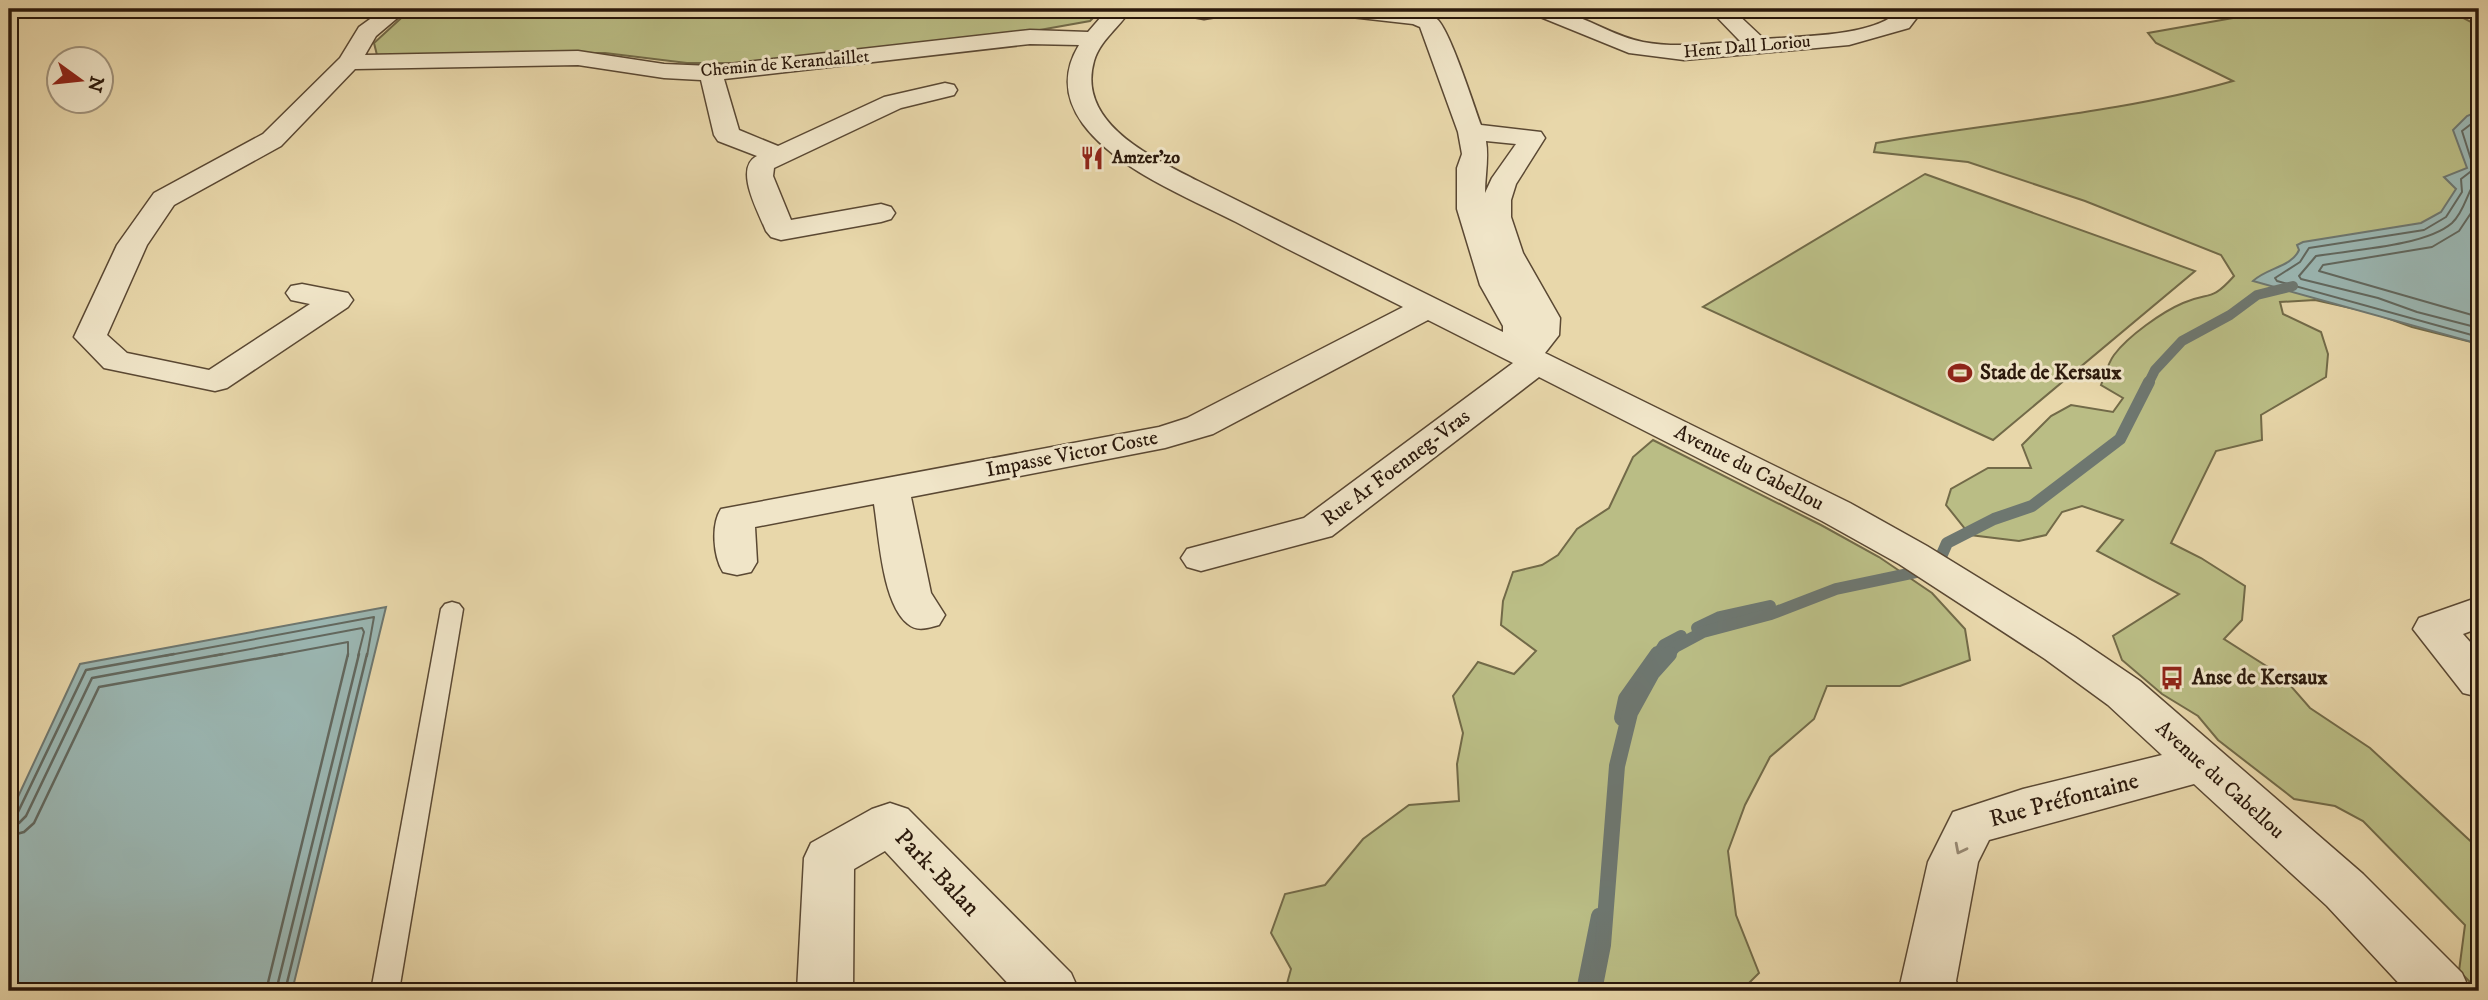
<svg xmlns="http://www.w3.org/2000/svg" width="2488" height="1000" font-family="'IM FELL DW Pica',serif">
<style>
.green{fill:#babd85;stroke:#726a48;stroke-width:2}
.water{fill:#9bb7b3;stroke:#6e7770;stroke-width:2}
.lines{fill:none;stroke-linecap:round;stroke-linejoin:round}
.shore-far1{stroke:#62685f;stroke-width:2}
.shore{stroke:#62685f;stroke-width:2.5}
.stream-far2{stroke:#6e7770;stroke-width:10}
.stream-far1{stroke:#6e7770;stroke-width:12}
.stream{stroke:#6e7770;stroke-width:16}
.lane-casing{stroke:#5a4833;stroke-width:3}
.street-casing{stroke:#5a4833;stroke-width:3}
.lane{fill:#f0e5c8;fill-rule:evenodd}
.street{fill:#f0e5c8;fill-rule:evenodd}
.oneway{stroke:#978973}
.labels{text-anchor:middle;dominant-baseline:central;stroke-width:6;stroke-linejoin:round;paint-order:stroke}
.far-street-label{font-size:18px;fill:#2a180b;stroke:#f0e5c8}
.far-poi-label{font-size:18px;font-weight:bold;fill:#2a180b;stroke:#f0e5c8;text-anchor:start}
.poi-label{font-size:21px;font-weight:bold;fill:#2a180b;stroke:#f0e5c8;text-anchor:start}
.street-label{font-size:21px;fill:#2a180b;stroke:#f0e5c8}
.near-street-label{font-size:24px;fill:#2a180b;stroke:#f0e5c8}
</style>
<rect width="100%" height="100%" fill="#e8d7aa"/>
<filter id="stains"><feTurbulence type="fractalNoise" baseFrequency=".00286" numOctaves="4"/><feColorMatrix values="0 0 0 0 .2 0 0 0 0 .09 0 0 0 0 .02 0 0 0 .5 -.17"/></filter>
<radialGradient id="worn" r=".72"><stop offset=".6" stop-color="#630" stop-opacity="0"/><stop offset="1" stop-color="#630" stop-opacity=".3"/></radialGradient>
<g class="green">
<polygon points="411,9 1102,9 1090,21 1034,31 757,63 687,63 605,53 377,55 374,43"/>
<path d="M2284,9H2446L2479,26V344L2412,327L2373,313L2315,300L2280,302L2283,314L2321,332L2328,354L2326,377L2261,415L2262,440L2216,451L2171,543L2201,558L2245,586L2242,620L2224,639L2282,676L2310,708L2370,748L2479,849V991L2459,971L2465,925L2363,821L2335,806L2294,799L2218,740L2198,716L2162,694L2122,660L2113,636L2179,594L2097,551L2123,520L2082,506L2062,512L2046,535L2019,541L1970,535L1946,505L1951,489L1988,468H2031L2022,445L2051,416L2071,405L2113,412L2123,398L2101,385C2105,375 2108,363 2114,355C2128,336 2162,312 2183,303C2210,291 2210,303 2234,276L2221,255L2085,201L1968,162L1874,152L1876,143C1995,122 2117,114 2233,81L2156,43L2148,33Z"/>
<polygon points="1925,174 2195,271 1993,440 1703,307"/>
<polygon points="1653,440 1821,525 1879,557 1932,593 1965,629 1970,660 1900,686 1827,686 1814,719 1770,757 1745,805 1728,851 1736,915 1759,973 1741,991 1285,991 1291,969 1271,933 1285,894 1325,885 1363,839 1409,805 1459,801 1457,764 1463,733 1453,696 1478,662 1514,674 1536,651 1501,625 1503,601 1513,572 1542,565 1558,555 1577,529 1609,508 1633,457"/>
</g>
<g class="water">
<path d="M2479,111V344L2253,281C2266,268 2292,267 2299,250L2297,245L2303,242L2421,223L2441,212L2456,189L2444,177L2467,168L2453,130L2467,116Z"/>
<polygon points="386,607 292,991 9,991 9,816 80,664"/>
</g>
<g class="lines">
<g class="shore-far1">
<polyline points="2479,118 2462,131 2474,169 2461,179 2462,192 2446,217 2424,230 2309,248 2300,262 2275,278 2277,281 2479,337"/>
<path d="M2479,177C2467,189 2466,210 2452,223C2426,246 2352,250 2316,256L2299,276L2301,279L2378,298L2417,312L2479,328"/>
<polyline points="2479,201 2459,231 2432,247 2323,265 2319,271 2479,317"/>
<polyline points="164,656 374,617 367,656"/>
<polyline points="213,656 362,628 364,632 358,656"/>
<polyline points="273,656 348,642 348,656"/>
</g>
<g class="shore">
<polyline points="9,816 18,812 86,670 174,654"/>
<polyline points="9,825 19,823 26,816 92,678 223,654"/>
<polyline points="9,836 24,832 34,823 99,687 283,654"/>
<polyline points="266,991 348,654"/>
<polyline points="276,991 359,654"/>
<polyline points="285,991 367,654"/>
</g>
<polyline class="stream-far2" points="2148,384 2155,370 2182,341 2230,315 2257,295 2293,286"/>
<g class="stream-far1">
<polyline points="1697,628 1720,617 1770,606"/>
<polyline points="1657,656 1664,645 1681,636"/>
<polyline points="1667,656 1675,647 1703,632 1771,614 1836,589 1936,568 1947,543 1994,519 2032,506 2120,439 2149,382"/>
</g>
<g class="stream">
<polyline points="1622,718 1626,699 1658,654"/>
<polyline points="1584,991 1599,916"/>
<polyline points="1594,991 1603,945 1617,766 1630,713 1652,673 1669,654"/>
</g>
<g class="lane-casing">
<polygon id="lane" points="452,602 459,604 463,609 399,991 371,991 441,609 445,604"/>
</g>
<g class="street-casing">
<g id="street">
<path d="M384,9H408L376,36L365,55L578,51L664,64L711,66L1030,30L1088,32L1108,9H1131C1120,27 1100,40 1094,61C1076,124 1154,158 1198,181L1503,332V326L1480,285L1457,209V168L1462,154L1458,132L1420,27L1413,24L1342,16L1334,14L1331,9C1354,8 1421,3 1438,20C1451,34 1473,103 1481,125L1541,132L1545,138L1516,184L1511,200V217L1523,253L1560,318L1559,335L1545,353L1850,503L1927,546L2075,637L2140,681L2363,874L2462,973L2470,991H2406L2327,906L2194,784L1989,840L1978,862L1956,981L1961,991H1903L1900,985L1928,862L1953,812L2023,789L2162,755L2108,705L2045,659L1899,564L1822,521L1539,377L1332,536L1201,571L1187,567L1181,558L1187,549L1304,518L1513,363L1428,320L1213,434L1165,448L911,497L931,593L945,615L939,625C928,628 917,632 908,624C882,604 879,535 874,504L755,527L757,562L751,572L737,575L723,572C713,556 711,524 721,509L1159,427L1187,418L1403,307C1347,279 1291,251 1236,222C1187,197 1116,169 1083,124C1065,99 1062,73 1079,45L1030,44L724,79L739,130L778,146L884,97L945,83L954,85L957,90L954,95L901,108L774,168L773,176L791,220L881,204L891,207L895,213L891,219L881,222L781,240L771,237L766,231C759,213 733,168 757,156L718,141L714,135L701,80L664,78L578,65L355,69L281,146L174,205L147,245L107,335L127,353L209,370L310,304L291,300L286,293L291,286L302,284L348,293L353,300L348,307L227,388L215,391L104,368L74,337L117,245L154,193L263,134L340,58L359,27ZM1486,141L1516,144L1492,178L1485,193C1485,176 1489,158 1486,141Z"/>
<polygon points="1173,9 1238,9 1235,14 1204,19 1176,14"/>
<path d="M1530,9C1579,7 1600,33 1643,42C1675,48 1708,44 1740,41L1709,9H1732L1764,39C1800,36 1877,37 1901,9L1922,11L1909,28L1849,45L1684,60L1629,53L1533,14Z"/>
<polygon points="2479,597 2479,628 2463,634 2479,652 2479,697 2463,693 2413,629 2419,618"/>
<polygon points="890,803 908,809 1071,973 1079,991 1015,991 885,851 854,869 853,991 797,991 804,858 811,843 872,809"/>
</g>
</g>
<use href="#lane" class="lane"/>
<use href="#street" class="street"/>
</g>
<defs><path id="oneway-chevron" d="M-2-3.5L2.5 0L-2 3.5" fill="none" stroke-width="1.6" stroke-linecap="round" stroke-linejoin="round" transform="scale(1.75)"/></defs>
<use class="oneway" href="#oneway-chevron" transform="translate(1960 849) rotate(117)"/>
<defs>
<g id="restaurant-bare" transform="scale(1.89)"><path d="M-5-6h1v4h1v-4h1v4h1v-4h1v5L-1.5 .5V6h-2V.5L-5-1ZM5-6V6H3V1.5H1.5Q1.5-4 5-6Z" fill="#8f2418" stroke="#f0e5c8" stroke-width="2.5" paint-order="stroke"/></g>
<g id="stadium-bare" transform="scale(1.89)"><path d="M0-5a6.5 5 0 1 0 0 10a6.5 5 0 1 0 0-10ZM-3.5-1.8h7v3.6h-7Z" fill="#8f2418" stroke="#f0e5c8" stroke-width="2.5" paint-order="stroke"/></g>
<g id="bus-bare" transform="scale(1.89)"><path d="M-5-6H5V4H4V6H2V4H-2V6H-4V4H-5ZM-3.5-4V0h7V-4ZM-3.5 1.2v1.5H-2V1.2ZM2 1.2v1.5H3.5V1.2Z" fill="#8f2418" stroke="#f0e5c8" stroke-width="2.5" paint-order="stroke"/></g>
</defs>
<g fill-rule="evenodd">
<use href="#restaurant-bare" x="1092" y="158"/>
<use href="#stadium-bare" x="1960" y="373"/>
<use href="#bus-bare" x="2172" y="678"/>
</g>
<g class="labels">
<g class="far-street-label">
<text transform="translate(1747 47) rotate(-5)">Hent Dall Loriou</text>
<text transform="translate(785 64) rotate(-5)">Chemin de Kerandaillet</text>
</g>
<g class="far-poi-label">
<text x="1112" y="158">Amzer’zo</text>
</g>
<g class="poi-label">
<text x="1980" y="373">Stade de Kersaux</text>
<text x="2192" y="678">Anse de Kersaux</text>
</g>
<g class="street-label">
<text transform="translate(1072 454) rotate(-11)">Impasse Victor Coste</text>
<text transform="translate(1396 468) rotate(-37)">Rue Ar Foenneg-Vras</text>
<text transform="translate(1749 468) rotate(27)">Avenue du Cabellou</text>
<text transform="translate(2220 780) rotate(42)">Avenue du Cabellou</text>
</g>
<g class="near-street-label">
<text transform="translate(2064 800) rotate(-15)">Rue Préfontaine</text>
<text transform="translate(937 873) rotate(46)">Park-Balan</text>
</g>
</g>
<rect width="2488" height="1000" fill="none" stroke="#e8d7aa" stroke-width="35"/>
<rect x="10" y="10" width="2467" height="979" fill="none" stroke="#2a180b" stroke-width="3.5"/>
<rect x="18" y="18" width="2453" height="965" fill="none" stroke="#2a180b" stroke-width="2"/>
<g transform="translate(80 80) rotate(105)"><circle r="33" fill="#f0e5c8" stroke="#a1937c" stroke-width="2"/>
<path d="M0-5L12 26L0 18L-12 26Z" fill="#8f2418"/>
<text y="-10" font-size="19" font-weight="bold" text-anchor="middle" fill="#2a180b">N</text>
</g>
<rect width="100%" height="100%" filter="url(#stains)"/>
<rect width="100%" height="100%" fill="url(#worn)"/>
</svg>
